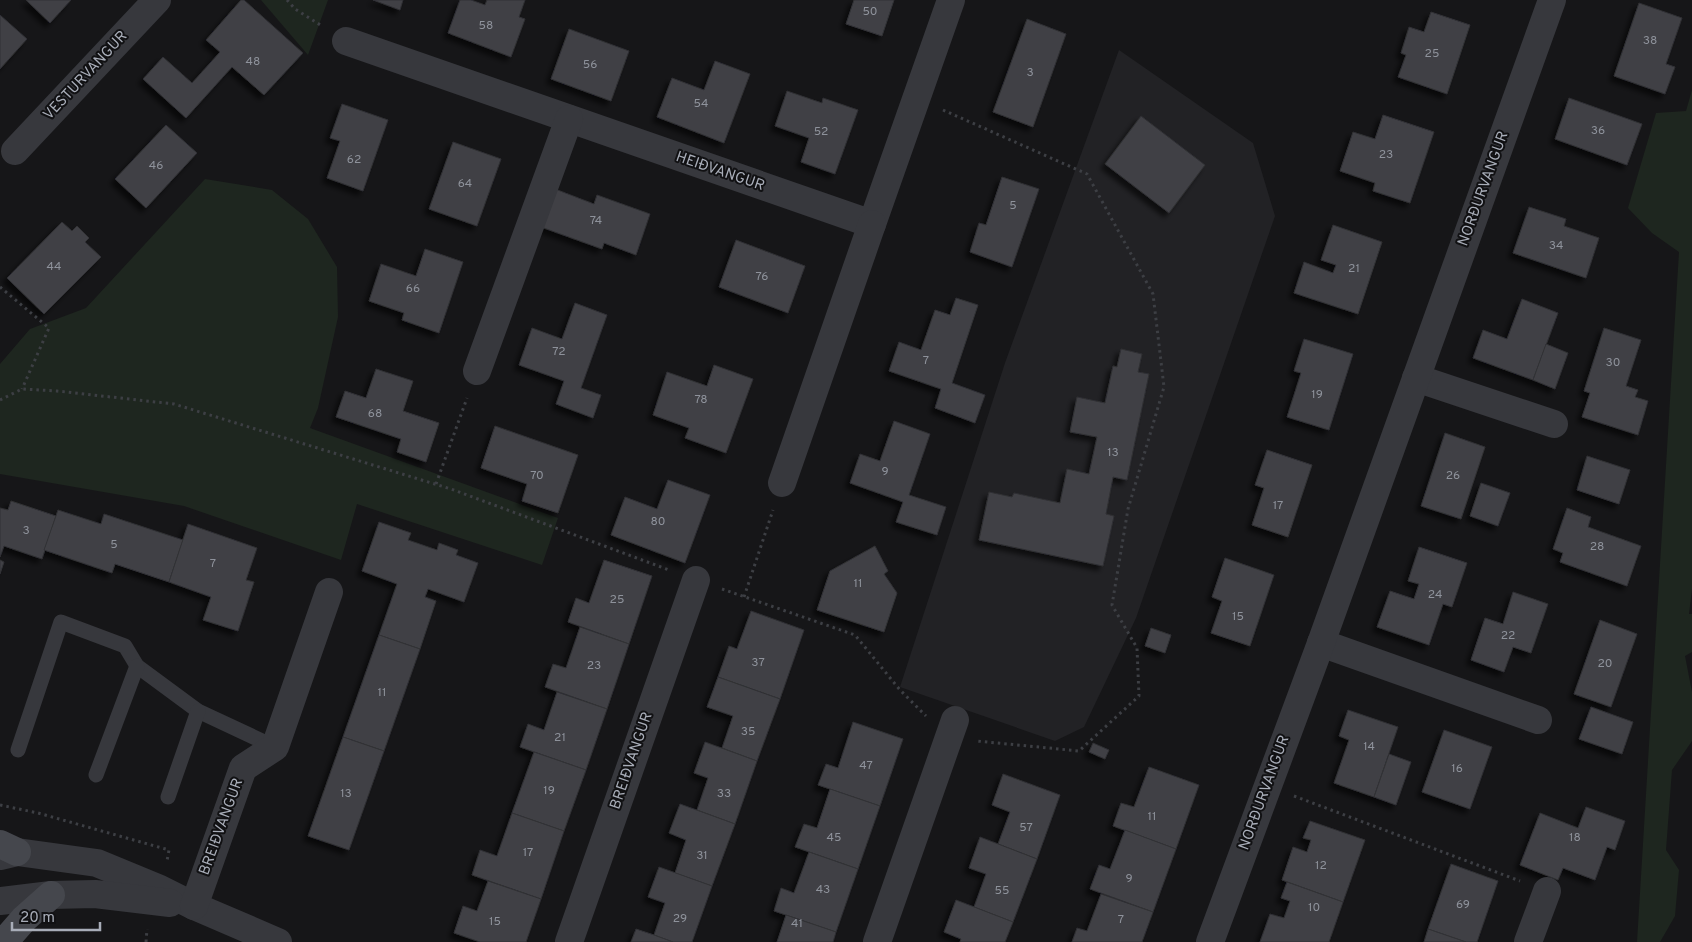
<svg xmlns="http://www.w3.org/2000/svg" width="1692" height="942" font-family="Overpass,sans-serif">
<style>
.built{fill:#222225}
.green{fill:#1e261f}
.building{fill:#404145;stroke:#303034;filter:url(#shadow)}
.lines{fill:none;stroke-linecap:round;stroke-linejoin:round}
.path{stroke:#3d3f44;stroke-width:3;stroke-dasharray:2.5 4;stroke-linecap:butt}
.service{stroke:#37383d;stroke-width:15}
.minor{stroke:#37383d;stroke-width:28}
.secondary{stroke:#45474d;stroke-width:28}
.labels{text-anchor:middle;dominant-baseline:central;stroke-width:4;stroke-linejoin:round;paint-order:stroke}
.number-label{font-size:12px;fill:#8e929b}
.street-label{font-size:15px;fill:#a8adb8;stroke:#111113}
</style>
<defs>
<filter id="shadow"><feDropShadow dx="-4.5" dy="4.5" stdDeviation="2.5" flood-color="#0009"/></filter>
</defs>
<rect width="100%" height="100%" fill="#161618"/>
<polygon class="built" points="1119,50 1253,143 1275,216 1136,618 1084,727 1055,741 900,687 1005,363"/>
<g class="green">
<polygon points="261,0 328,0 308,55"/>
<polygon points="1692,90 1692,589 1689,614 1692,614 1692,652 1685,656 1692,692 1692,741 1672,770 1666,850 1679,870 1675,916 1660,942 1637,942 1679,252 1652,233 1628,208 1656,113 1686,111"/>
<polygon points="205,179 272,190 308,219 337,267 338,317 318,408 310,428 558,518 542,565 357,504 341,560 184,506 0,474 0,364 30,329 86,308"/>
</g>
<g class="building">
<polygon points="26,0 71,0 50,23"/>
<polygon points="241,0 244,0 303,53 264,95 232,67 186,118 143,79 163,57 192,83 220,52 206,40"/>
<polygon points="373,0 403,0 400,10"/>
<polygon points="460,0 471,0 485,5 487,0 525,0 519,17 525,19 511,57 448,33"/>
<polygon points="854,0 894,0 882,36 846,24"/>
<polygon points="1639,3 1682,18 1666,64 1675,67 1665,94 1614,76"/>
<polygon points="1431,12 1470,25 1447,94 1398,77 1406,55 1401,53 1409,27 1424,32"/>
<polygon points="0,15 27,39 0,69"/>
<polygon points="1027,19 1066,34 1033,127 993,112"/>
<polygon points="569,29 629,51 611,101 551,79"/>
<polygon points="715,61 750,74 724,143 657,117 672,78 704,90"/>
<polygon points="787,91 822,103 823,98 858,110 835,174 801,162 809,138 775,126"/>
<polygon points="1569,98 1642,124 1627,165 1555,139"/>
<polygon points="342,104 388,120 363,191 327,178 340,141 330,138"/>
<polygon points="1383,115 1434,132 1410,203 1373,191 1375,183 1340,171 1353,132 1375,139"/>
<polygon points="1141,116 1205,165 1169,213 1105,164"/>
<polygon points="166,125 197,153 146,208 115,179"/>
<polygon points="453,142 501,159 477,226 429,209"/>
<polygon points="1002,177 1039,189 1012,267 970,252 979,223 986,225"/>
<polygon points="555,189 594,204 597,195 650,214 636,255 604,243 602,249 541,227"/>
<polygon points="1529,207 1566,219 1564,226 1599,238 1586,278 1513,253"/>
<polygon points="62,222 72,231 77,226 89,238 85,242 101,257 44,314 7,278"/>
<polygon points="1333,225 1382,242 1358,314 1294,293 1304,262 1333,273 1336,265 1321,260"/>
<polygon points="736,240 805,266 788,313 719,287"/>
<polygon points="425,249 463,262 439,333 402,320 404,313 369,301 381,264 416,276"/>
<polygon points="956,298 978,305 952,383 985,395 975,423 935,408 941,389 889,371 899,342 921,350 935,310 950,315"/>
<polygon points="1522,299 1558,313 1533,380 1473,358 1483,330 1507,339"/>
<polygon points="575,303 607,315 581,388 601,395 593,418 556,404 564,381 519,365 532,328 562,339"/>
<polygon points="1604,328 1641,340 1626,386 1638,390 1635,397 1648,401 1638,435 1582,417 1590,393 1584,391"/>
<polygon points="1304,339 1353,354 1329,430 1287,417 1301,373 1294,371"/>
<polygon points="1546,344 1568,353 1555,389 1533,380"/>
<polygon points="1121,349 1142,354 1138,372 1149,374 1127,480 1113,477 1106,514 1114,516 1103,566 979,540 989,492 1012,497 1014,493 1060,503 1067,469 1089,474 1097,437 1070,432 1077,397 1105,403 1113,366 1117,367"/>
<polygon points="714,365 753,379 726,453 685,438 689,428 653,415 667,372 707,386"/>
<polygon points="376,369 413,381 403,411 439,423 426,462 397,452 401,439 336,417 345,391 366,398"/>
<polygon points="894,421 930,434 909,495 946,507 937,535 896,522 903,502 850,483 860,454 880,461"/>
<polygon points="495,426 578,455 558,513 522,501 527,484 481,468"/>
<polygon points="1445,433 1485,447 1461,519 1421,506"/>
<polygon points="1267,450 1312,465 1288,537 1252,525 1264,488 1255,485"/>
<polygon points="1587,456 1630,470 1619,504 1577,490"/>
<polygon points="668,480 710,495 685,563 611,535 625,497 657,509"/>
<polygon points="1481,483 1510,493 1498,526 1470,516"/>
<polygon points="11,501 56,516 42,559 4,546 0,557 0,508 8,510"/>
<polygon points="1567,508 1591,517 1588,527 1641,546 1627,586 1560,562 1563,553 1553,549"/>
<polygon points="58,510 101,524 104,514 183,540 169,582 115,564 112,573 44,550"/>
<polygon points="379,522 411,533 408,540 437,550 439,543 458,550 456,555 478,563 464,602 428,589 425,597 436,601 420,649 379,635 397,584 362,571"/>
<polygon points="188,524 257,548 246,580 254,582 238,631 203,620 211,597 169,582"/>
<polygon points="875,546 888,571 884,574 897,593 884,632 817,610 830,571"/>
<polygon points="1419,547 1467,563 1452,607 1443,604 1429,645 1377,627 1390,591 1414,599 1419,584 1408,581"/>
<polygon points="1225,558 1274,575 1250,646 1211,633 1222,601 1212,597"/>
<polygon points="0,560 4,562 0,574"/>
<polygon points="604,560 652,576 629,644 568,622 576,598 589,603"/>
<polygon points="1513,592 1548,604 1531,653 1513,647 1504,672 1471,660 1485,618 1503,624"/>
<polygon points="751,611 804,630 780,699 718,677 729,646 737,649"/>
<polygon points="1600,620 1637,634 1611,707 1574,694"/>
<polygon points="580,627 629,644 607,709 545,687 553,664 566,668"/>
<polygon points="1151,628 1171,635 1165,653 1145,646"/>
<polygon points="379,635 420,649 384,751 343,737"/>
<polygon points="718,677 780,699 757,761 722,748 733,716 707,707"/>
<polygon points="557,692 607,709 586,770 520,747 528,724 544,730"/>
<polygon points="1591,707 1633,722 1622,754 1579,739"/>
<polygon points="1348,710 1398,727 1374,797 1334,783 1349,740 1339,736"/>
<polygon points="853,722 903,739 880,806 818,785 826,764 838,768"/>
<polygon points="1444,730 1492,747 1470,809 1422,792"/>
<polygon points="343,737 384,751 349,850 308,836"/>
<polygon points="705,742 757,761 735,824 697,810 708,778 694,773"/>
<polygon points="1093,743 1109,750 1105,759 1089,752"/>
<polygon points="534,752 586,770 564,831 512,813"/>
<polygon points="1389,754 1411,762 1396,805 1374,797"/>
<polygon points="1149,767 1199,785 1176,849 1113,826 1121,803 1134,807"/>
<polygon points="1003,774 1060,795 1037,859 998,844 1010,812 992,805"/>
<polygon points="830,789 880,806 858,869 795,847 804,824 817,828"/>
<polygon points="680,804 735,824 712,886 675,873 686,840 669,833"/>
<polygon points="1586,807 1625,821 1615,850 1607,847 1595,880 1563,868 1558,880 1520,865 1540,813 1578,828"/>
<polygon points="512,813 564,831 541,899 472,875 480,850 497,856"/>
<polygon points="1310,821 1365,840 1343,902 1282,880 1293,847 1307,852 1311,840 1303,838"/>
<polygon points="1125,830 1176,849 1153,912 1090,889 1099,865 1110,869"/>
<polygon points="980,837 1037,859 1013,922 974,907 986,874 969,868"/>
<polygon points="809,852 858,869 836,932 774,911 781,888 794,893"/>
<polygon points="1451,864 1498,881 1477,942 1466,942 1428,929"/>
<polygon points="659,867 712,886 692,942 673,942 654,935 665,903 648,897"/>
<polygon points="488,881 541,899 526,942 480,942 454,933 463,906 477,911"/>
<polygon points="1287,882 1343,902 1329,942 1260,942 1270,914 1284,918 1290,901 1281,898"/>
<polygon points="1101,894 1153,912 1142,942 1072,942 1077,928 1087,931"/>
<polygon points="956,900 1013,922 1005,942 960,942 961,939 944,932"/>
<polygon points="786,915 836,932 833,942 777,942"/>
<polygon points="636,929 654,935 673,942 631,942"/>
<polygon points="1428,929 1466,942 1424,942"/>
</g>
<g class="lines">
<g class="path">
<polyline points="287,0 295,9 322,26"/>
<polyline points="943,110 1087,174 1153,294 1164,387 1128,509 1112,605 1137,648 1139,696 1079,751 977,741"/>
<polyline points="0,287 49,328 22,389"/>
<polyline points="0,400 22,389 57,391 174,404 451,489 669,570"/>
<polyline points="436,484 467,398"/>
<polyline points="722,589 855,635 900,690 926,716"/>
<polyline points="744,597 773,510"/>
<polyline points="1294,796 1520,881"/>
<polyline points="0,805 38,813 169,850 167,861"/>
<polyline points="146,942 147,929"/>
</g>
<g class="service">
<polyline points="18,750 61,622 125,646 137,666 198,711 275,747"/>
<polyline points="96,775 137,666"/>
<polyline points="168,797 198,711"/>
</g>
<g class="minor">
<polyline points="346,41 872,224 951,0"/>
<polyline points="15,151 157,0"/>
<polyline points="477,371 569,119"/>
<polyline points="1416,378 1554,424"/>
<polyline points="782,483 872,224"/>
<polyline points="1321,643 1538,720"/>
<polyline points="0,856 17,852 97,863 160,889 194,906 278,942"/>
<polyline points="0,901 51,895 95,894 170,903"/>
<polyline points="194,906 243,768 275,747 329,592"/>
<polyline points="569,942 696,580"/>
<polyline points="877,942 955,720"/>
<polyline points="1210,942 1321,643 1552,0"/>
<polyline points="1528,942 1547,891"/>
</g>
<g class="secondary">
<polyline points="0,844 17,852"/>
<polyline points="4,942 24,919 51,895"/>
</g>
</g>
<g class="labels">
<g class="number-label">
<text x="870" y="12">50</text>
<text x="486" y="26">58</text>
<text x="1650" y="41">38</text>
<text x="1432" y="54">25</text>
<text x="253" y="62">48</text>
<text x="590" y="65">56</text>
<text x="1030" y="73">3</text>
<text x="701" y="104">54</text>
<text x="1598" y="131">36</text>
<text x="821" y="132">52</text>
<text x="1386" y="155">23</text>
<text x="354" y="160">62</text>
<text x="156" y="166">46</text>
<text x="465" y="184">64</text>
<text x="1013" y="206">5</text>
<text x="596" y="221">74</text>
<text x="1556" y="246">34</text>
<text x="54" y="267">44</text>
<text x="1354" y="269">21</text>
<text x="762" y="277">76</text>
<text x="413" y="289">66</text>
<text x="559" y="352">72</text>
<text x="926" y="361">7</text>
<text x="1613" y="363">30</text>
<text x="1317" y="395">19</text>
<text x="701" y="400">78</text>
<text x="375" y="414">68</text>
<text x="1113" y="453">13</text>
<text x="885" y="472">9</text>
<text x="537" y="476">70</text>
<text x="1453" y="476">26</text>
<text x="1278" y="506">17</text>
<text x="658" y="522">80</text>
<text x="26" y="531">3</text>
<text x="114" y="545">5</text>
<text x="1597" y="547">28</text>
<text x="213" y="564">7</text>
<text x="858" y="584">11</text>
<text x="1435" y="595">24</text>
<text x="617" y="600">25</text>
<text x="1238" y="617">15</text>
<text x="1508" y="636">22</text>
<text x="758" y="663">37</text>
<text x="1605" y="664">20</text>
<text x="594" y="666">23</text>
<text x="382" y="693">11</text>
<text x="748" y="732">35</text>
<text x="560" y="738">21</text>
<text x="1369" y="747">14</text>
<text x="866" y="766">47</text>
<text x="1457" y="769">16</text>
<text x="549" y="791">19</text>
<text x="346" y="794">13</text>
<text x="724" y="794">33</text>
<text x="1152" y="817">11</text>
<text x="1026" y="828">57</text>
<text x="834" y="838">45</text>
<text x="1575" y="838">18</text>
<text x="528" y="853">17</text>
<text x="702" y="856">31</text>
<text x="1321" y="866">12</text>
<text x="1129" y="879">9</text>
<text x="823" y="890">43</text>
<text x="1002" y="891">55</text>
<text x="1463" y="905">69</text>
<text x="1314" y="908">10</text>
<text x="680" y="919">29</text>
<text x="1121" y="920">7</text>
<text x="495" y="922">15</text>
<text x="797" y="924">41</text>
</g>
<g class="street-label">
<text transform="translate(86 76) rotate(-47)">VESTURVANGUR</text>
<text transform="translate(720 172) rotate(19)">HEIÐVANGUR</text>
<text transform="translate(1484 189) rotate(-70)">NORÐURVANGUR</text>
<text transform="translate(632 761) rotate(-71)">BREIÐVANGUR</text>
<text transform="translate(1265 793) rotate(-70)">NORÐURVANGUR</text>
<text transform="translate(222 827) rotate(-70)">BREIÐVANGUR</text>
</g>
</g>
<path d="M12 922v8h88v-8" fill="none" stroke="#a8adb8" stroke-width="2.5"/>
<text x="20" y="922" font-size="15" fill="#a8adb8" stroke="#111113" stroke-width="4" paint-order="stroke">20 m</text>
</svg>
